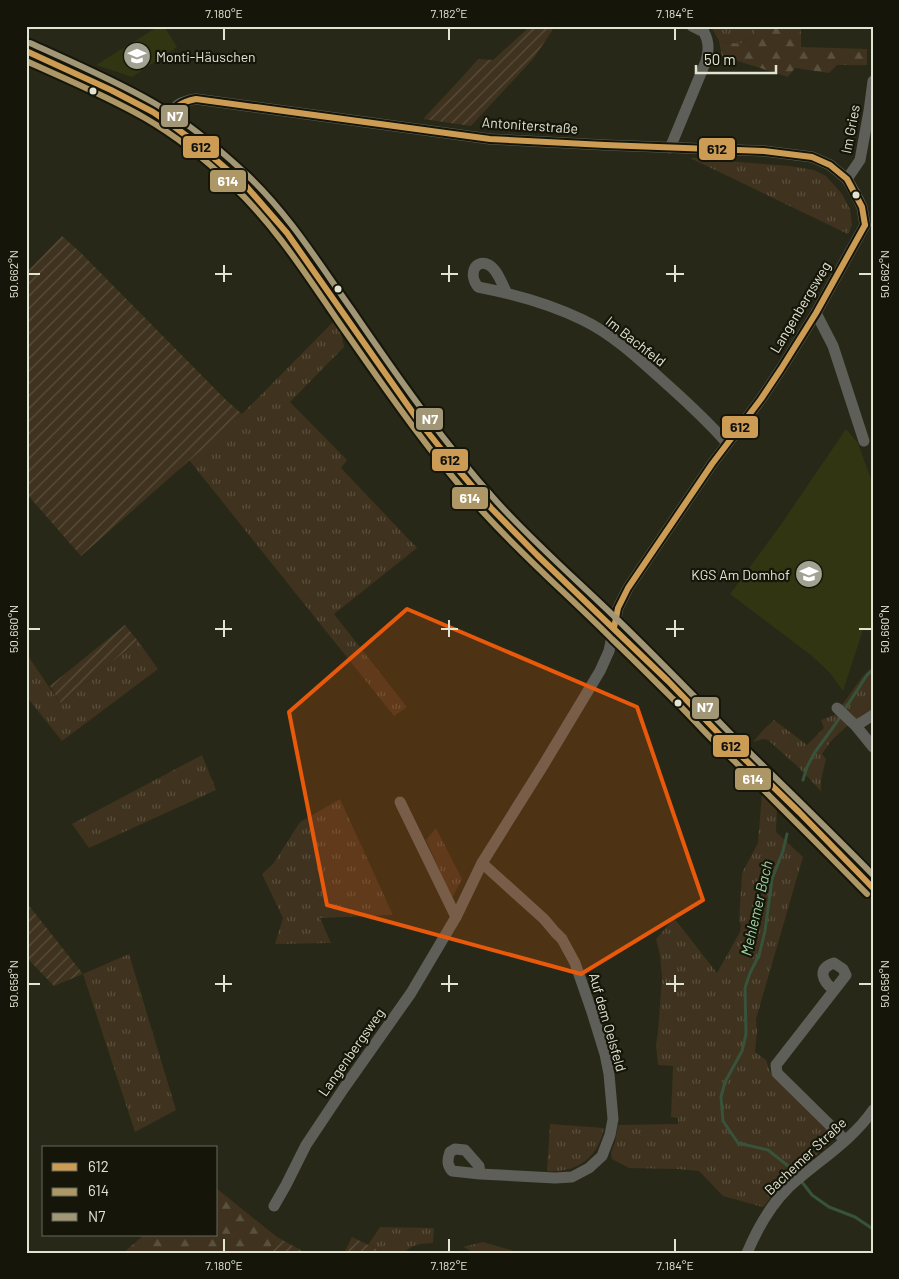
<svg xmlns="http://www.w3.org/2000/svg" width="899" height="1279" font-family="Barlow,sans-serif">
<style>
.built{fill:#323511}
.grass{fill:url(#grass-tufts)}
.forest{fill:url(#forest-firs)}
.garden{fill:url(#garden-furrows)}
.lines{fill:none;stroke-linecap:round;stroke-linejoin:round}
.stream{stroke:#37533b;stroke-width:3}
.minor{stroke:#5d5f58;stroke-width:11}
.tertiary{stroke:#5d5f58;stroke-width:14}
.bus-1-casing{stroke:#151609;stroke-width:10}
.bus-2-casing{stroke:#151609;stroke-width:10}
.bus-3-casing{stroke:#151609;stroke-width:10}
.bus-1{stroke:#cc9c54;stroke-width:6}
.bus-2{stroke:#ad9766;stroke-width:6}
.bus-3{stroke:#a19676;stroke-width:6}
.marked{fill:#e8590c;fill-opacity:0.2;stroke:#e8590c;stroke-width:4;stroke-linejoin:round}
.ticks{fill:none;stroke:#e2e4d2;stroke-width:2}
.bus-dot{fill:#e2e4d2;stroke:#151609;stroke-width:2}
.labels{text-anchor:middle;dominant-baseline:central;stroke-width:4.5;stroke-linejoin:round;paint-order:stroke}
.poi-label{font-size:14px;fill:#e2e4d2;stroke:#151609;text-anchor:start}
.street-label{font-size:14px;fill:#e2e4d2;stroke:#151609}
.water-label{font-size:15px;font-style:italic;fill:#a0d6aa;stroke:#151609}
.line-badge{stroke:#151609;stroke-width:2}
.badge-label{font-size:14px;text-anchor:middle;font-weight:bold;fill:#fff}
.pale-badge-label{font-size:14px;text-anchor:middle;font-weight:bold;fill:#111}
.neatline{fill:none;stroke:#e2e4d2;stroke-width:2}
.ticks-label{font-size:12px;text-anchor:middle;fill:#e2e4d2}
</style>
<defs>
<pattern id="grass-tufts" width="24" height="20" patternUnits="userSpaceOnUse" patternTransform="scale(1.25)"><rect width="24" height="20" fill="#3f321e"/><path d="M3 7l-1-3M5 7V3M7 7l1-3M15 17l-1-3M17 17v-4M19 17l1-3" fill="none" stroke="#5a503e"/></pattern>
<pattern id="forest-firs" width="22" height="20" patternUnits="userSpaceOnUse" patternTransform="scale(1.25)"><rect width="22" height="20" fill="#3f321e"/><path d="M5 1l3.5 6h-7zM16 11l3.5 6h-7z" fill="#5a503e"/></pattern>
<pattern id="garden-furrows" width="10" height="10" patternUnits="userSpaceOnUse" patternTransform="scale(1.25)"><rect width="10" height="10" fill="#3f321e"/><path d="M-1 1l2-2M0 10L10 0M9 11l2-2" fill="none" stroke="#5a503e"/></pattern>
</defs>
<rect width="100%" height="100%" fill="#272817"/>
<g class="built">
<polygon points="159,26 164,26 177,47 132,77 96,65"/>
<polygon points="846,429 858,443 873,485 873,631 863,630 843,691 830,673 812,656 730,594 782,523"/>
</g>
<g class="grass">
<polygon points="756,26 755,36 740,44 719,41 711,27"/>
<polygon points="690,158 790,166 814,170 826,176 842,194 850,209 852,225 848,234"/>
<polygon points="338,317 344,347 290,402 347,460 341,468 417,548 334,614 407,707 394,716 189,460 242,414"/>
<polygon points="138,641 158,669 62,741 26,696 26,653 60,703"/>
<polygon points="873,666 873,708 859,722 847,726 831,741 822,754 826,759 821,780 821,791 796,765 768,740 763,739 753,742 764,729 774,720 807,745 824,728 821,720 837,714 842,705 862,677"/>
<polygon points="202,755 216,790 89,848 72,824"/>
<path d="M762,792L777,807L776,832L803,857L756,1019L757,1031L755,1052L766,1060L769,1069L772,1075L829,1130C833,1134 832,1139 830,1144L786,1179L763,1207L723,1196L699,1171L678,1169L629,1168L612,1159L611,1153L615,1142L618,1125L678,1124V1118L671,1117L673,1066L658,1065L656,1045L658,1031L662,978L660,955L656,939L674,918L717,973L740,932L741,924L739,922L742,873L758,843Z"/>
<polygon points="340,799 393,915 320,918 331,943 275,944 283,918 262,874 273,864 300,822"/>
<polygon points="436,828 462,879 452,898 426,840"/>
<polygon points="129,954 176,1110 135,1132 83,974"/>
<path d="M550,1124L604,1128C598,1158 577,1173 547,1171Z"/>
<polygon points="380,1227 434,1228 433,1243 420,1244 411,1247 403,1253 385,1253 368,1245"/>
<polygon points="483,1242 521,1253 475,1253 463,1247"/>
</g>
<g class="forest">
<polygon points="756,26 801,26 801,47 867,49 867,65 837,65 829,73 795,68 788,77 722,56 719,41 740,44 755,36"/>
<polygon points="216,1188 277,1237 267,1253 123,1253 144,1235 216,1235"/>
</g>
<g class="garden">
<polygon points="527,26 554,26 552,31 533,59 471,126 423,119 479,59 493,60 526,30"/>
<polygon points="62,236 81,253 225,399 242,414 81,556 26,493 26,273"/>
<polygon points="125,625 138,641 60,703 50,686"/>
<polygon points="26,902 83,974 54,986 26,957"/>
<polygon points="277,1237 306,1253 267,1253"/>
<polygon points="352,1237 385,1253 344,1253"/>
</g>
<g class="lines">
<g class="stream">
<polyline points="803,780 807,767 815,752 834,726 867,675 873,670"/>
<polyline points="787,834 783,851 772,879 765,931 759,955 750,973 745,988 746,1034 742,1051 725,1082 721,1097 723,1121 738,1143 768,1150 792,1169 812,1195 829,1207 855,1217 873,1229"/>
</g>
<g class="minor">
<path d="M166,120C176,105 178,102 196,99L490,139L605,145L764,151L812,157L830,165L847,179L855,193L862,207L865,225"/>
<path d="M670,148L706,61C709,49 709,42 704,32L692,26"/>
<polyline points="847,179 860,160 869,111 873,81"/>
<path d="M507,293C502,285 498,270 489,265C475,258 468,274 478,287C514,294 550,304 583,320C616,336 643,363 670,387C690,405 709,423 727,443"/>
<polyline points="816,313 833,346 864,441"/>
<polyline points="837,708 856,726 873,747"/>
<polyline points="856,726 873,715"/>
<polyline points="400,802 456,917"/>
<path d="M834,990C823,982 816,969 834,963L843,969L846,975L776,1065L777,1073L845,1140"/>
<path d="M480,1174L452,1171C447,1165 447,1160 450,1152L455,1149L465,1150L479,1166L480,1174L536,1177L555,1178L572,1177L589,1168L602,1156L610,1135L613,1119L609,1074L605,1054L592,1012L575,963L562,939L555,932L544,919L482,863"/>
<polyline points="274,1206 286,1185 306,1145 344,1088 411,993 456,917 482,863 544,764 600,671 609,651 618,608 628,588 712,464 761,399 781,369 816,313 865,225"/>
<path d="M747,1253C757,1229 769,1207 788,1188C816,1162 851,1142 873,1110"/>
</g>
<path class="tertiary" d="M26,51C83,77 142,100 191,139C216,158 242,180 263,204C297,241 323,285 352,326C395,389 440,452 491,508C531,552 575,590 617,631C644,658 672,684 698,712C707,721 715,730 723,738C774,787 824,837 873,888"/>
<g class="bus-1-casing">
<g id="bus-1">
<polyline points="26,51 111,90 153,112 172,125 200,146 246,186 287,233 385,373 418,420 454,465 491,508 537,555 668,681 723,738 799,812 873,888"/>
<path d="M166,120C175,107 180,102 196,99L490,139L605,145L764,151L812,157L830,165L847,179L862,207L865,225"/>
<polyline points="614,628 618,608 628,588 712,464 761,399 781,369 816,313 865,225"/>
</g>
</g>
<g class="bus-2-casing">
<path id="bus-2" d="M26,61C66,79 107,96 145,118C176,136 205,159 231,184C274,224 305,273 338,321C384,387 429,453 483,512C524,557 569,596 612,639C632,658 652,678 672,698C688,713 702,730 718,745C768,794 818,844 867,894"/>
</g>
<g class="bus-3-casing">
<path id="bus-3" d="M30,43C72,62 114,80 154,103C187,122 217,147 245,173C288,213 318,262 352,310C397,376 443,442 497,502C536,545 580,583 622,624C658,659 693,695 728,731C776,779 825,826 873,875"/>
</g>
<use href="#bus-1" class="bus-1"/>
<use href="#bus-2" class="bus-2"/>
<use href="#bus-3" class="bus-3"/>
</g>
<path class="marked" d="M407,609L637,707L703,900L581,974L327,905L289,712Z"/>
<path class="ticks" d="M224,28V40M449,28V40M675,28V40M224,265V282M449,265V282M675,265V282M28,274H40M215,274H232M441,274H458M666,274H684M859,274H872M224,620V637M449,620V637M675,620V637M28,629H40M215,629H232M441,629H458M666,629H684M859,629H872M224,975V992M449,975V992M675,975V992M28,984H40M215,984H232M441,984H458M666,984H684M859,984H872M224,1239V1252M449,1239V1252M675,1239V1252"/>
<defs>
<g id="school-disc" transform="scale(1.4375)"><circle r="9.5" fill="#a1a291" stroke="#151609"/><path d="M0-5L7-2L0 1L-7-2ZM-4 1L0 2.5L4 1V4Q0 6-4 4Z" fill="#fff"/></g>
</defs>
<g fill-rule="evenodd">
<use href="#school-disc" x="137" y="56"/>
<use href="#school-disc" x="809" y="574"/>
</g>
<g class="bus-dot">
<circle cx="93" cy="91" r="4.5"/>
<circle cx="856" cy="195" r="4.5"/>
<circle cx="338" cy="289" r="4.5"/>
<circle cx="678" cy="703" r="4.5"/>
</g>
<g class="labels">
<g class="poi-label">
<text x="156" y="56">Monti-Häuschen</text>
<text x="790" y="574" text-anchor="end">KGS Am Domhof</text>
</g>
<g class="street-label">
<text transform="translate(530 125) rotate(4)">Antoniterstraße</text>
<text transform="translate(850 129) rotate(-79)">Im Gries</text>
<text transform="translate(800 307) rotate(-59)">Langenbergsweg</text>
<text transform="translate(636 341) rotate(38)">Im Bachfeld</text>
<text transform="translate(608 1022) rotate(74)">Auf dem Oelsfeld</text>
<text transform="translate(351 1052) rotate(-55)">Langenbergsweg</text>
<text transform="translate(805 1156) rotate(-43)">Bachemer Straße</text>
</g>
<g class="water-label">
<text transform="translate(756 908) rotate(-77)">Mehlemer Bach</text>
</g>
</g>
<g class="line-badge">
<rect x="160" y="104" width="29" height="24" rx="5" fill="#a19676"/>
<rect x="182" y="135" width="38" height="24" rx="5" fill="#cc9c54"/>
<rect x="698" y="137" width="38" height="24" rx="5" fill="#cc9c54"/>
<rect x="209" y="169" width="38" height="24" rx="5" fill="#ad9766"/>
<rect x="415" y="407" width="29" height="24" rx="5" fill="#a19676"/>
<rect x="721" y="415" width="38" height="24" rx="5" fill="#cc9c54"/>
<rect x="431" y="448" width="38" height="24" rx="5" fill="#cc9c54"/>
<rect x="451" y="486" width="38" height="24" rx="5" fill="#ad9766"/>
<rect x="691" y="696" width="29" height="24" rx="5" fill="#a19676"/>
<rect x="712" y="734" width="38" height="24" rx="5" fill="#cc9c54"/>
<rect x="734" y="767" width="38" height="24" rx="5" fill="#ad9766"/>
</g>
<g class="badge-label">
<text x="175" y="121">N7</text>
<text x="228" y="186">614</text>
<text x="430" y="424">N7</text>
<text x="470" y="503">614</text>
<text x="705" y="712">N7</text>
<text x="753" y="784">614</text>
</g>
<g class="pale-badge-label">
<text x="201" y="152">612</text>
<text x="717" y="154">612</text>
<text x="740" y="432">612</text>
<text x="450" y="465">612</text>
<text x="731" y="751">612</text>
</g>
<rect width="899" height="1279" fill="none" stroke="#151609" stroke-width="55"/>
<rect x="42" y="1146" width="175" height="90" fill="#151609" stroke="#676859"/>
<rect x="52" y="1163" width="25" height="8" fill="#cc9c54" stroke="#676859"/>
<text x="88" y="1172" font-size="15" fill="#e2e4d2">612</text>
<rect x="52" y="1188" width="25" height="8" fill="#ad9766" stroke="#676859"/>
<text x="88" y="1196" font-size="15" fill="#e2e4d2">614</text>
<rect x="52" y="1213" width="25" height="8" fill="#a19676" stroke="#676859"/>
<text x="88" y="1222" font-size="15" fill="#e2e4d2">N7</text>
<path d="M696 65v8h80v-8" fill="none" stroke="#e2e4d2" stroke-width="2.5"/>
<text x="704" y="65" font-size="15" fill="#e2e4d2" stroke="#151609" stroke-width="4" paint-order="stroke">50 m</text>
<rect x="28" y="28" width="844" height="1224" class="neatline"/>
<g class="ticks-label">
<text x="224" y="18">7.180°E</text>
<text x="449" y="18">7.182°E</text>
<text x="675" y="18">7.184°E</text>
<text transform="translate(14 274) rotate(-90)" y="4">50.662°N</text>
<text transform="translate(885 274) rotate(-90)" y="4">50.662°N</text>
<text transform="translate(14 629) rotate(-90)" y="4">50.660°N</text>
<text transform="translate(885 629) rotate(-90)" y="4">50.660°N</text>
<text transform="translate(14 984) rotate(-90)" y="4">50.658°N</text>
<text transform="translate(885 984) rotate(-90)" y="4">50.658°N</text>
<text x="224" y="1270">7.180°E</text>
<text x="449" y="1270">7.182°E</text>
<text x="675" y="1270">7.184°E</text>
</g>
</svg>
